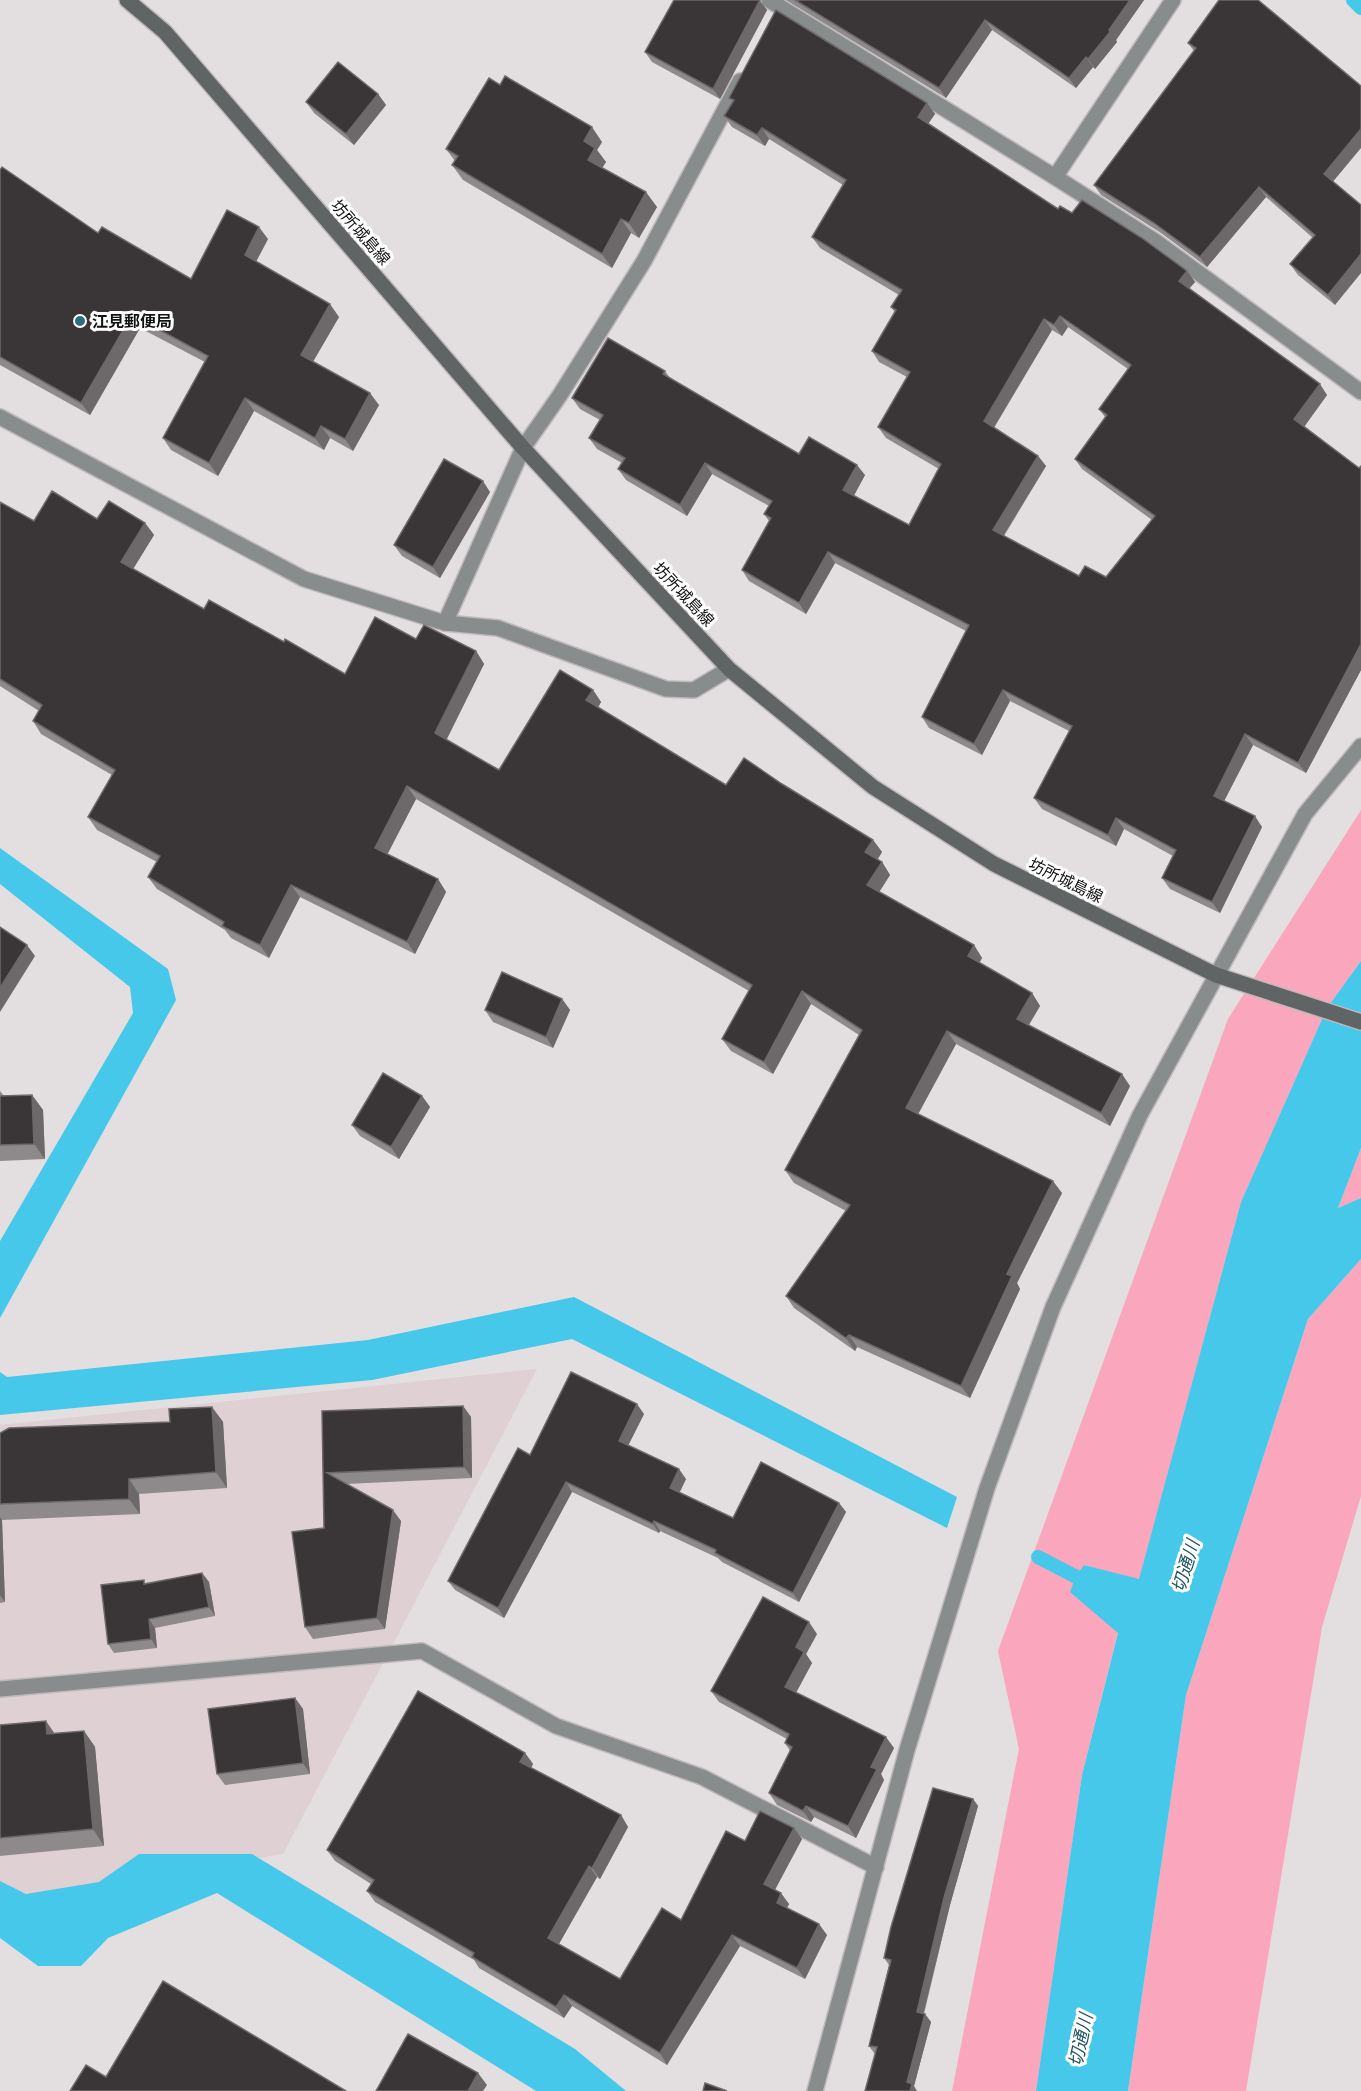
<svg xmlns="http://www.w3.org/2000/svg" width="1361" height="2091" font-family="'Noto Serif','Noto Sans JP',serif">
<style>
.built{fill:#ded0d3}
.green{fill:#faa6bd}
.water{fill:#45c8ea}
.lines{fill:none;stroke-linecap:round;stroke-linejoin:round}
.stream{stroke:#45c8ea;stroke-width:14}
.minor-casing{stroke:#beb9ba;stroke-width:18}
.secondary-casing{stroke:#beb9ba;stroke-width:18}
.minor{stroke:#898c8c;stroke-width:15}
.secondary{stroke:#616465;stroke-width:15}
.wall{fill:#8e8a8b;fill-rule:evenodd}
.shaded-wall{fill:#6d6869}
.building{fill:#3a3637;stroke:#6d6869;stroke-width:1.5;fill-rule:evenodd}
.poi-dot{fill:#2b6d7f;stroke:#fff;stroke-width:2}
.labels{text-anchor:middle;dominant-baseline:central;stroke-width:6;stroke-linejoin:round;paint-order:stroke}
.street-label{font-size:16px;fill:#131212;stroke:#fff}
.poi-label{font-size:16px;font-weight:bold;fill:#131212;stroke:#fff;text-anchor:start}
.water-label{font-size:18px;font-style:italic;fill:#1f5463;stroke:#fff}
</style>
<rect width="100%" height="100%" fill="#e3dedf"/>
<polygon class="built" points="537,1369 283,1854 0,1900 0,1425"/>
<g class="green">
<polygon points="1361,810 1361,961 1327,1008 1241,1202 1139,1580 1084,1565 1118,1632 1082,1775 1036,2091 952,2091 1019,1749 998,1651 1228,1019"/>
<polygon points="1361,1148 1361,1198 1338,1208"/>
<polygon points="1361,1259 1361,1496 1322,1627 1246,2091 1128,2091 1186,1695 1308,1319"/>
</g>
<g class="water">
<polygon points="0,848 168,969 176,1000 0,1318 0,1241 133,1013 130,987 0,884"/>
<polygon points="1361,961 1361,1148 1338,1208 1361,1198 1361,1259 1308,1319 1186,1695 1128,2091 1036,2091 1082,1775 1118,1633 1070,1592 1076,1576 1084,1565 1139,1579 1241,1202 1327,1008"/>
<polygon points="574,1297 957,1497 947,1528 572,1339 372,1380 0,1415 0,1372 7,1377 368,1340"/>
<polygon points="139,1854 252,1854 575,2049 626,2091 536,2091 217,1893 108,1938 81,1966 38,1966 0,1938 0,1881 26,1894 99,1882"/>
</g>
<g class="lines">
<g class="stream">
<polyline points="1353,0 1361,8"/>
<polyline points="1038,1557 1092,1585"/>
</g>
<g class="minor-casing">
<g id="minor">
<polyline points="769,0 1055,177 1155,241 1361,392"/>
<polyline points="1055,177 1173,0"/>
<polyline points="0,417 304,579 445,623 498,628 666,689 694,690 729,669"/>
<polyline points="445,623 523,448 560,395 644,261 740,81"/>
<polyline points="0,1689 422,1651 556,1726 702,1777 876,1867"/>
<polyline points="815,2091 907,1750 987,1488 1053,1307 1140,1115 1305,814 1361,746"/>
</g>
</g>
<g class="secondary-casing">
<polyline id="secondary" points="127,0 165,32 523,448 729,669 873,787 994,864 1216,975 1361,1022"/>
</g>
<use href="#minor" class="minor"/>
<use href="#secondary" class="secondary"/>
</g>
<g class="wall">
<polygon points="786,0 1144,0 1116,40 1117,42 1095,69 1093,67 1076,88 992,30 946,98"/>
<polygon points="1219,0 1333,182 1335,305 1298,275 1290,264 1313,238 1266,197 1207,267 1161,233 1101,195 1094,185 1194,51 1188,43"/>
<polygon points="760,1 767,10 720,99 652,62 645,52"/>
<polygon points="378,94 386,105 354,145 314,113 306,102"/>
<path d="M729,98L927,103L935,114L928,124L1058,209L1072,213L1187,271L1195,282L1189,289L1327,395L1304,426L1359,468L1361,466V670L1306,773L1253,745L1224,801L1262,827L1220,913L1170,889L1162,878L1173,856L1124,829L1116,846L1042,809L1034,798L1069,731L1010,701L982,755L929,728L922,717L966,631L835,563L806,614L749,581L742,570L769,521L764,514L769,506L712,474L687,516L626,480L618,469L622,463L597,449L589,438L600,420L580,409L572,398L665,371L670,378L799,454L865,475L854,495L909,525L939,469L886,438L878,427L907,377L879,362L872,351L895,312L891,307L899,295L820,248L812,237L843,185L769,139L765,146L732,127L724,116L732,102ZM1068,327L1128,369L1099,409L1105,417L1075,459L1082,469L1152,520L1106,577L1079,576L1004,536L1046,466L1038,456L994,428L1052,330L1062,336Z"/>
<polygon points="602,142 597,150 606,162 602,168 657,207 639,238 631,233 612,268 463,180 452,165 455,161 446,149"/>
<polygon points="0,170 98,233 191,279 268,239 256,262 339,317 313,361 379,405 353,451 330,438 324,450 254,411 218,476 171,450 163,438 205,362 140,328 90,415 0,365"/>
<polygon points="490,492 440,578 402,556 394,545"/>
<polygon points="0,502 34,521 97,519 145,523 154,535 133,569 204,609 284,642 345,674 416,639 476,651 484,664 446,739 499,770 593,690 601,702 598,707 726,785 782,784 873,840 882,852 877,860 882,862 890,875 879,892 974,945 982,958 979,963 1032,993 1040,1006 1029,1025 1130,1086 1110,1126 956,1044 918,1114 1062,1193 1017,1283 1020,1289 970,1398 857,1347 855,1351 794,1308 786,1296 846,1211 794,1183 785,1170 859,1035 811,1004 773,1074 731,1051 722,1039 749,991 416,799 387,854 438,879 446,892 415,954 300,897 269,958 231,938 225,930 157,889 148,877 157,862 97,830 88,817 112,775 41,734 33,721 39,711 0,686"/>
<polygon points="562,999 570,1010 553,1048 493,1022 485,1010"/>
<polygon points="0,1091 4,1096 32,1095 43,1110 45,1159 0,1161"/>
<polygon points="422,1096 430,1107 399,1159 360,1136 352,1125"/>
<polygon points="463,1406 471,1417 472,1478 346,1484 401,1521 385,1629 313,1639 305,1627 324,1528 322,1411"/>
<polygon points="212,1407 223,1422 227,1488 139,1494 140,1514 2,1520 5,1602 0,1603 0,1433 170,1422"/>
<polygon points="644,1414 628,1445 686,1479 679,1493 733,1518 839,1503 846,1512 799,1602 722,1562 718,1558 660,1531 659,1533 572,1492 504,1618 455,1590 448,1581 530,1455"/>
<polygon points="202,1573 209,1582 215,1616 155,1628 157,1648 114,1653 108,1644 146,1584"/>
<polygon points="817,1634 806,1654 812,1663 796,1693 894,1748 881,1774 884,1780 856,1838 814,1817 811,1822 777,1805 769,1793 790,1751 785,1743 787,1739 719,1702 711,1691"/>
<polygon points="295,1698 303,1709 310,1774 225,1785 217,1774"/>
<polygon points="0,1725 55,1734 84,1731 95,1747 104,1846 0,1856"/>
<polygon points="525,1753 533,1764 531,1768 621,1815 628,1827 600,1879 597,1877 559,1944 620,1979 681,1920 745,1841 794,1828 802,1839 775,1890 789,1904 787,1908 827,1935 805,1979 740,1946 667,2065 572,2006 564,2018 479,1968 474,1960 375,1902 367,1891 371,1884 335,1861 327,1850"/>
<polygon points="973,1799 978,1806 950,1905 924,2014 925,2014 931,2022 914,2086 874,2053 869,2046 889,1965 884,1958"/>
</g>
<g class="shaded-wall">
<polygon points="1130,0 1144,0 1116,40 1117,42 1095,69 1088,59"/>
<polygon points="760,1 767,10 720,99 713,89"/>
<polygon points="985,20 992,30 946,98 939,88"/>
<polygon points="1086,57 1093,67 1076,88 1069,78"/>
<polygon points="378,94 386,105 354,145 346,134"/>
<polygon points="927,103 935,114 925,128 918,117"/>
<polygon points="592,127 602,142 597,150 606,162 598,174 588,160 584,141"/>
<polygon points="762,128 769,139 765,146 757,135"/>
<polygon points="1361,129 1361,148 1331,184 1324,174"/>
<polygon points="1259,187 1266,197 1207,267 1200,257"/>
<polygon points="646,192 657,207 639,238 629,223"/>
<polygon points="621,219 631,233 612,268 602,254"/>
<polygon points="259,227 268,239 253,267 245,255"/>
<polygon points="1361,254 1361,273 1335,305 1328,295"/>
<polygon points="1187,271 1195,282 1186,292 1179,281"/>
<polygon points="330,304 339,317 310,367 301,355"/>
<polygon points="132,315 140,328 90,415 81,403"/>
<polygon points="1060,316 1068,327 1062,336 1054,325"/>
<polygon points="1044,319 1052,330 991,432 984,421"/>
<polygon points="1320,384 1327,395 1302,430 1294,419"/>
<polygon points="370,393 379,405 353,451 345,439"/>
<polygon points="245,398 254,411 218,476 209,463"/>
<polygon points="321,426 330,438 324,450 315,438"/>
<polygon points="1038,456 1046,466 1000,541 993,530"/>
<polygon points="705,463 712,474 687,516 680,505"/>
<polygon points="857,465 865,475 851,501 843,490"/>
<polygon points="483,481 490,492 440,578 433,567"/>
<polygon points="145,523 154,535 130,574 121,562"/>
<polygon points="828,552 835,563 806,614 799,603"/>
<polygon points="1360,646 1361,647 1361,670 1306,773 1298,763"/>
<polygon points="476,651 484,664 444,745 435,733"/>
<polygon points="593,690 601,702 595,713 586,700"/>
<polygon points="1003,690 1010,701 982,755 974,744"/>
<polygon points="1245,734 1253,745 1221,807 1214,796"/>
<polygon points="407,786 416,799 384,861 375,848"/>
<polygon points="1255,816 1262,827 1220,913 1212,902"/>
<polygon points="1116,818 1124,829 1116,846 1108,835"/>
<polygon points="873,840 882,852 874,865 865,852"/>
<polygon points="882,862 890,875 876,897 867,885"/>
<polygon points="438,879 446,892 415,954 407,942"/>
<polygon points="291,885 300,897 269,958 260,945"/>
<polygon points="27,945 35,956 0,1012 0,988"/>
<polygon points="974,945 982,958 976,969 968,956"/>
<polygon points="802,991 811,1004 773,1074 764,1062"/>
<polygon points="1032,993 1040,1006 1025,1031 1017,1019"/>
<polygon points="562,999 570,1010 553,1048 546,1037"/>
<polygon points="947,1031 956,1044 915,1120 906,1108"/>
<polygon points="1122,1074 1130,1086 1110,1126 1101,1113"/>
<polygon points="32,1095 43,1110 45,1159 34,1144"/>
<polygon points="422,1096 430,1107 399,1159 391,1147"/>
<polygon points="1053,1181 1062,1193 1017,1283 1020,1289 970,1398 961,1386 1007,1274"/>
<polygon points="849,1335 857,1347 855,1351 846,1338"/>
<polygon points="637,1404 644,1414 626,1450 619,1441"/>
<polygon points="463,1406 471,1417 472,1478 464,1467"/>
<polygon points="212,1407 223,1422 227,1488 216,1472"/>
<polygon points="679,1469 686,1479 677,1498 670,1488"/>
<polygon points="129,1479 139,1494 140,1514 129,1499"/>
<polygon points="566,1482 572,1492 504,1618 498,1608"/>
<polygon points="839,1503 846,1512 799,1602 793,1593"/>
<polygon points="393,1510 401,1521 385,1629 377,1618"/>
<polygon points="0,1517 2,1520 5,1602 0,1595"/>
<polygon points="654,1521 660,1531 659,1533 653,1524"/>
<polygon points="202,1573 209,1582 215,1616 209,1607"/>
<polygon points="149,1619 155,1628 157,1648 151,1639"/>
<polygon points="809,1622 817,1634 806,1654 812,1663 793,1698 785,1687 796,1647"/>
<polygon points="295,1698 303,1709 310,1774 303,1763"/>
<polygon points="46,1721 57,1737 47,1734"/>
<polygon points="84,1731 95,1747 104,1846 93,1829"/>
<polygon points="886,1737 894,1748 881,1774 884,1780 856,1838 848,1826 871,1767"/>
<polygon points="525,1753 533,1764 528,1773 520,1762"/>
<polygon points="973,1799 978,1806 950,1905 922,2019 917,2012 944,1898"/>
<polygon points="806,1806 814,1817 811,1822 803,1811"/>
<polygon points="621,1815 628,1827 600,1879 592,1868"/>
<polygon points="794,1828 802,1839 772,1895 764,1884"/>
<polygon points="589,1866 597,1877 556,1949 548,1938"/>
<polygon points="781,1893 789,1904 784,1914 777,1903"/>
<polygon points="819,1924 827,1935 805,1979 797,1968"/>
<polygon points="732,1935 740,1946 667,2065 660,2053"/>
<polygon points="564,1995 572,2006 564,2018 556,2007"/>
<polygon points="925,2014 931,2022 914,2086 917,2091 910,2091 907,2082"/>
<polygon points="478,2073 487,2085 483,2091 468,2091"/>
</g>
<g class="building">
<polygon points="674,0 760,0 713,89 645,52"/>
<polygon points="795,0 1130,0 1109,30 1110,32 1088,59 1086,57 1069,78 985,20 939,88"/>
<polygon points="1219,0 1258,0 1361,86 1361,129 1324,174 1361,205 1361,254 1328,295 1290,264 1315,235 1259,187 1200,257 1154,223 1094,185 1196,48 1188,43"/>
<path d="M776,10L927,103L918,117L1058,209L1060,206L1072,213L1082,200L1142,238L1187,271L1179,281L1320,384L1294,419L1359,468L1361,466V647L1360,646L1298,763L1245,734L1214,796L1255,816L1212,902L1162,878L1176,850L1116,818L1108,835L1034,798L1072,726L1003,690L974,744L922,717L969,625L828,552L799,603L742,570L771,518L764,514L772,501L705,463L680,505L618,469L625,458L589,438L603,415L572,398L608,338L665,371L663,374L799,454L809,437L857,465L843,490L909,525L941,464L878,427L910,372L872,351L896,310L891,307L902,290L812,237L846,180L762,128L757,135L724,116L734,100L729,98ZM1060,316L1131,365L1099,409L1107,415L1075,459L1155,516L1106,577L1085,566L1079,576L993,530L1038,456L984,421L1044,319L1054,325Z"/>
<polygon points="338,62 378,94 346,134 306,102"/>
<polygon points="505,76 592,127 584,141 595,148 588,160 646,192 629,223 621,219 602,254 452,165 458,156 446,149 489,78 500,85"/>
<polygon points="2,167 98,233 102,227 191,279 227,210 259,227 245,255 330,304 301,355 370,393 345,439 321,426 315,438 245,398 209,463 163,438 208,356 132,315 81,403 0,357 0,170"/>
<polygon points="444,459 483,481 433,567 394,545"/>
<polygon points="52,491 97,519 109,501 145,523 121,562 204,609 209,600 284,642 285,639 345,674 375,617 416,639 424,625 476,651 435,733 499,770 560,670 593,690 586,700 726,785 744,758 782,784 873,840 865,852 882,862 867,885 974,945 968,956 1032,993 1017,1019 1122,1074 1101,1113 947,1031 906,1108 1053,1181 1007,1274 1012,1276 961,1386 849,1335 846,1338 786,1296 850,1205 785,1170 862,1030 802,991 764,1062 722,1039 752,985 407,786 375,848 438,879 407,942 291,885 260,945 222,926 224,922 148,877 160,856 88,817 115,770 33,721 42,705 0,679 0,502 34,521"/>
<polygon points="0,927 27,945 0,988"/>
<polygon points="502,972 562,999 546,1037 485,1010"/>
<polygon points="383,1073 422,1096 391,1147 352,1125"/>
<polygon points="32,1095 34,1144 0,1145 0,1096"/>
<polygon points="571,1372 637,1404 619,1441 679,1469 670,1488 733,1518 761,1462 839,1503 793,1593 715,1553 716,1550 654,1521 653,1524 566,1482 498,1608 448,1581 518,1448 530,1455"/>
<polygon points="463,1406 464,1467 327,1473 393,1510 377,1618 305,1627 292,1532 324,1528 322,1411"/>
<polygon points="212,1407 216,1472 129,1479 129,1499 0,1504 0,1433 9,1428 170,1422 169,1409"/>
<polygon points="202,1573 209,1607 149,1619 151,1639 108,1644 101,1585 144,1580 144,1584"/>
<polygon points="763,1597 809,1622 796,1647 804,1652 785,1687 886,1737 871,1767 877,1769 848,1826 806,1806 803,1811 769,1793 792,1747 785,1743 789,1734 711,1691"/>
<polygon points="418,1691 525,1753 520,1762 621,1815 592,1868 589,1866 548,1938 620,1979 662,1908 681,1920 726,1831 745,1841 760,1811 794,1828 764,1884 781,1893 777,1903 819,1924 797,1968 732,1935 660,2053 564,1995 556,2007 472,1957 474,1953 367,1891 374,1880 327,1850"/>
<polygon points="295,1698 303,1763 217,1774 208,1709"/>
<polygon points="46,1721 47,1734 84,1731 93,1829 0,1838 0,1725"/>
<polygon points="933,1788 973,1799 944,1898 917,2012 925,2014 907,2082 912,2084 910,2091 865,2091 877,2047 869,2046 891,1960 884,1958 891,1927"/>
<polygon points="163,1981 346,2091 70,2091 86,2065 106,2077"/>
<polygon points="408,2034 478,2073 468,2091 376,2091"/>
<polygon points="705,2083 727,2091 703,2091"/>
</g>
<circle class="poi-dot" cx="80" cy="321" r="6"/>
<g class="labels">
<g class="street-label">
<text transform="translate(361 232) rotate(49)">坊所城島線</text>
<text transform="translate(684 594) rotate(47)">坊所城島線</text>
<text transform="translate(1066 880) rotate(26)">坊所城島線</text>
</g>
<g class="poi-label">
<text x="92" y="321">江見郵便局</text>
</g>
<g class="water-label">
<text transform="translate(1185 1566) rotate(-73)">切通川</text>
<text transform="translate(1080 2040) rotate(-78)">切通川</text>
</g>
</g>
</svg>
